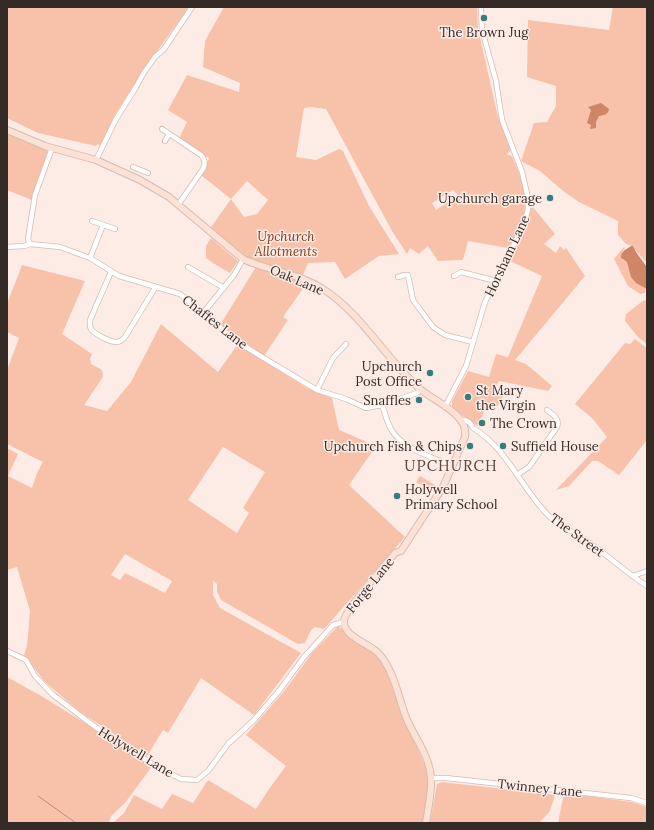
<svg xmlns="http://www.w3.org/2000/svg" width="654" height="830" font-family="Lora,serif">
<style>
.green{fill:#f8c1aa;fill-rule:evenodd}
.water{fill:#cf8667}
.lines{fill:none;stroke-linecap:round;stroke-linejoin:round}
.stream{stroke:#cf8667;stroke-width:1}
.street-casing{stroke:#d6bcb1;stroke-width:6}
.secondary-casing{stroke:#d6bcb1;stroke-width:8}
.street{stroke:#fff;stroke-width:4.5}
.secondary{stroke:#fce1d5;stroke-width:6}
.poi-dot{fill:#367e7d;stroke:#fdece6;stroke-width:1.5}
.labels{text-anchor:middle;dominant-baseline:central;stroke-width:3;stroke-linejoin:round;paint-order:stroke}
.poi-label{font-size:13px;fill:#342a26;stroke:#fdece6;text-anchor:end}
.park-label{font-size:13px;font-style:italic;fill:#7f3b1a;stroke:#fdece6}
.street-label{font-size:13px;fill:#342a26;stroke:#fdece6}
.quarter-label{font-size:15px;letter-spacing:1px;fill:#5b453b;stroke:#fdece6}
</style>
<rect width="100%" height="100%" fill="#fdece6"/>
<g class="green">
<polygon points="7,7 189,7 140,75 114,116 100,146 98,144 96,146 38,133 7,118"/>
<path d="M224,7H477L478,29L498,117L511,150L507,154L508,155L512,156C518,172 529,193 525,211C522,224 515,236 508,248L468,241L463,260L438,261L428,246L419,254L410,248L407,254L392,231L326,109L310,107L304,108L296,157L316,160L339,149L343,151L369,206L399,254L379,256L345,279L335,262L308,263L302,277L245,257L209,230L231,199L202,176L209,158L179,139L187,122L168,110L187,75L239,92L240,83L203,67L205,41ZM247,181L268,200L257,214L244,217L231,199ZM453,190L458,195L436,210L432,203Z"/>
<polygon points="613,7 647,7 647,263 632,246 626,244 618,235 618,221 579,202 563,191 540,171 521,161 534,123 547,122 556,106 556,86 527,77 528,20 609,30"/>
<polygon points="7,131 48,151 32,200 7,190"/>
<polygon points="532,206 555,234 544,244 556,253 560,246 564,250 566,248 585,276 515,360 526,364 552,386 548,391 499,381 495,387 505,394 494,411 486,407 478,426 452,408 452,401 468,371 489,377 496,354 508,357 542,276 510,261 525,229"/>
<polygon points="211,238 238,261 230,273 213,263 206,258 206,246"/>
<polygon points="624,247 625,248 622,252 622,260 627,261 646,288 645,293 640,294 628,286 614,259"/>
<path d="M22,265L85,281L62,334L92,354L90,359L91,364L102,370L103,377L84,405L107,411L131,382L161,324L218,372L238,344L307,388L332,398L339,430L376,446L349,485L405,537L324,629L315,627L311,630L305,643L298,644L221,600L217,592V584L213,580V595L220,608L301,653L254,715L201,678L168,733L163,730L147,756L79,711L45,682L24,655L27,646L30,611L17,567L7,570V448L18,454L8,476L32,488L37,473L43,462L7,444V370L19,338L7,332V304ZM223,447L265,472L243,508L249,513L237,533L188,500ZM125,554L172,581L165,593L125,573L120,580L111,575Z"/>
<polygon points="256,267 306,284 283,317 288,320 264,356 220,325"/>
<polygon points="644,300 647,302 647,344 638,337 625,321 626,314"/>
<polygon points="635,339 647,348 647,440 619,475 598,461 592,461 569,486 556,490 607,437 592,418 575,404 625,343 630,344"/>
<polygon points="420,476 435,485 431,491 416,482"/>
<polygon points="338,626 351,638 376,654 388,672 393,690 429,776 423,823 113,823 124,813 134,795 162,809 172,794 193,803 208,780 256,809 269,789 286,766 246,735 285,690 312,653"/>
<polygon points="7,677 43,697 153,765 125,803 111,816 109,823 7,823"/>
<polygon points="442,782 555,795 550,811 539,823 430,823 437,784"/>
<polygon points="564,793 632,802 647,807 647,823 558,823"/>
</g>
<g class="water">
<path d="M601,103L609,109C608,115 604,115 599,116L596,122V128L590,129L591,125L587,123L591,110L588,107Z"/>
<path d="M631,246H633L636,252L647,267V289L636,283L631,277L627,262L621,258C621,250 626,250 631,246Z"/>
</g>
<g class="lines">
<polyline class="stream" points="38,796 76,823"/>
<g class="street-casing">
<g id="street">
<path d="M162,129L201,155C205,159 206,163 203,169L178,205"/>
<polyline points="165,141 169,134"/>
<polyline points="52,148 35,195 28,239 30,244 60,247 90,258 119,276 180,294 239,343 317,390 346,399 366,408 382,405 417,393 421,390"/>
<polyline points="96,160 116,119 136,87 143,74 155,57 164,49 192,7"/>
<polyline points="133,167 148,173"/>
<polyline points="92,221 115,229"/>
<polyline points="7,247 24,246 30,244"/>
<polyline points="90,258 103,225"/>
<polyline points="188,267 224,288"/>
<path d="M111,272L90,320C90,323 89,326 91,329C94,334 112,343 117,342C121,342 123,339 125,337L155,288"/>
<polyline points="454,276 461,272 496,281"/>
<polyline points="398,277 405,275 408,275 413,300 433,327 445,335 473,342"/>
<polyline points="203,313 234,275 243,259"/>
<polyline points="317,390 333,358 346,344"/>
<path d="M382,405C385,413 387,422 391,429C402,449 433,457 453,467"/>
<polyline points="445,407 466,366 485,302 524,224 528,209 528,198 522,172 502,120 496,81 482,30 481,7"/>
<path d="M462,420C467,420 471,423 473,428C507,448 521,488 548,515C557,525 570,530 581,537C604,552 624,571 647,586"/>
<path d="M517,475L529,467L557,427C560,418 553,415 547,410"/>
<polyline points="633,576 647,571"/>
<polyline points="7,651 26,660 35,676 52,694 94,726 157,767 181,779 197,780 208,771 228,744 253,721 279,691 304,657 333,625 344,622"/>
<polyline points="431,778 446,778 631,798 647,803"/>
</g>
</g>
<g class="secondary-casing">
<path id="secondary" d="M7,130L45,146L96,160L140,180L169,197L243,259C269,271 298,273 323,289C361,313 386,359 420,389C435,402 469,414 465,437L443,487L401,551L395,553C386,565 344,610 344,621C343,635 364,642 373,649C378,652 382,657 385,662C397,680 399,702 408,722C416,739 430,758 431,778C432,792 428,809 426,823"/>
</g>
<use href="#street" class="street"/>
<use href="#secondary" class="secondary"/>
</g>
<g class="poi-dot">
<circle cx="484" cy="18" r="4"/>
<circle cx="550" cy="198" r="4"/>
<circle cx="430" cy="373" r="4"/>
<circle cx="468" cy="397" r="4"/>
<circle cx="419" cy="400" r="4"/>
<circle cx="482" cy="423" r="4"/>
<circle cx="470" cy="446" r="4"/>
<circle cx="503" cy="446" r="4"/>
<circle cx="397" cy="496" r="4"/>
</g>
<g class="labels">
<g class="poi-label">
<text x="484" y="32" text-anchor="middle">The Brown Jug</text>
<text x="542" y="198">Upchurch garage</text>
<text x="422" y="366">Upchurch<tspan x="422" dy="15">Post Office</tspan></text>
<text x="476" y="390" text-anchor="start">St Mary<tspan x="476" dy="15">the Virgin</tspan></text>
<text x="411" y="400">Snaffles</text>
<text x="490" y="423" text-anchor="start">The Crown</text>
<text x="462" y="446">Upchurch Fish &amp; Chips</text>
<text x="511" y="446" text-anchor="start">Suffield House</text>
<text x="405" y="489" text-anchor="start">Holywell<tspan x="405" dy="15">Primary School</tspan></text>
</g>
<g class="park-label">
<text x="286" y="236">Upchurch<tspan x="286" dy="15">Allotments</tspan></text>
</g>
<g class="street-label">
<text transform="translate(507 256) rotate(-65)">Horsham Lane</text>
<text transform="translate(297 280) rotate(23)">Oak Lane</text>
<text transform="translate(215 322) rotate(38)">Chaffes Lane</text>
<text transform="translate(577 535) rotate(36)">The Street</text>
<text transform="translate(370 585) rotate(-51)">Forge Lane</text>
<text transform="translate(136 752) rotate(31)">Holywell Lane</text>
<text transform="translate(540 788) rotate(6)">Twinney Lane</text>
</g>
<g class="quarter-label">
<text x="451" y="465">UPCHURCH</text>
</g>
</g>
<rect width="654" height="830" fill="none" stroke="#342a26" stroke-width="16"/>
</svg>
